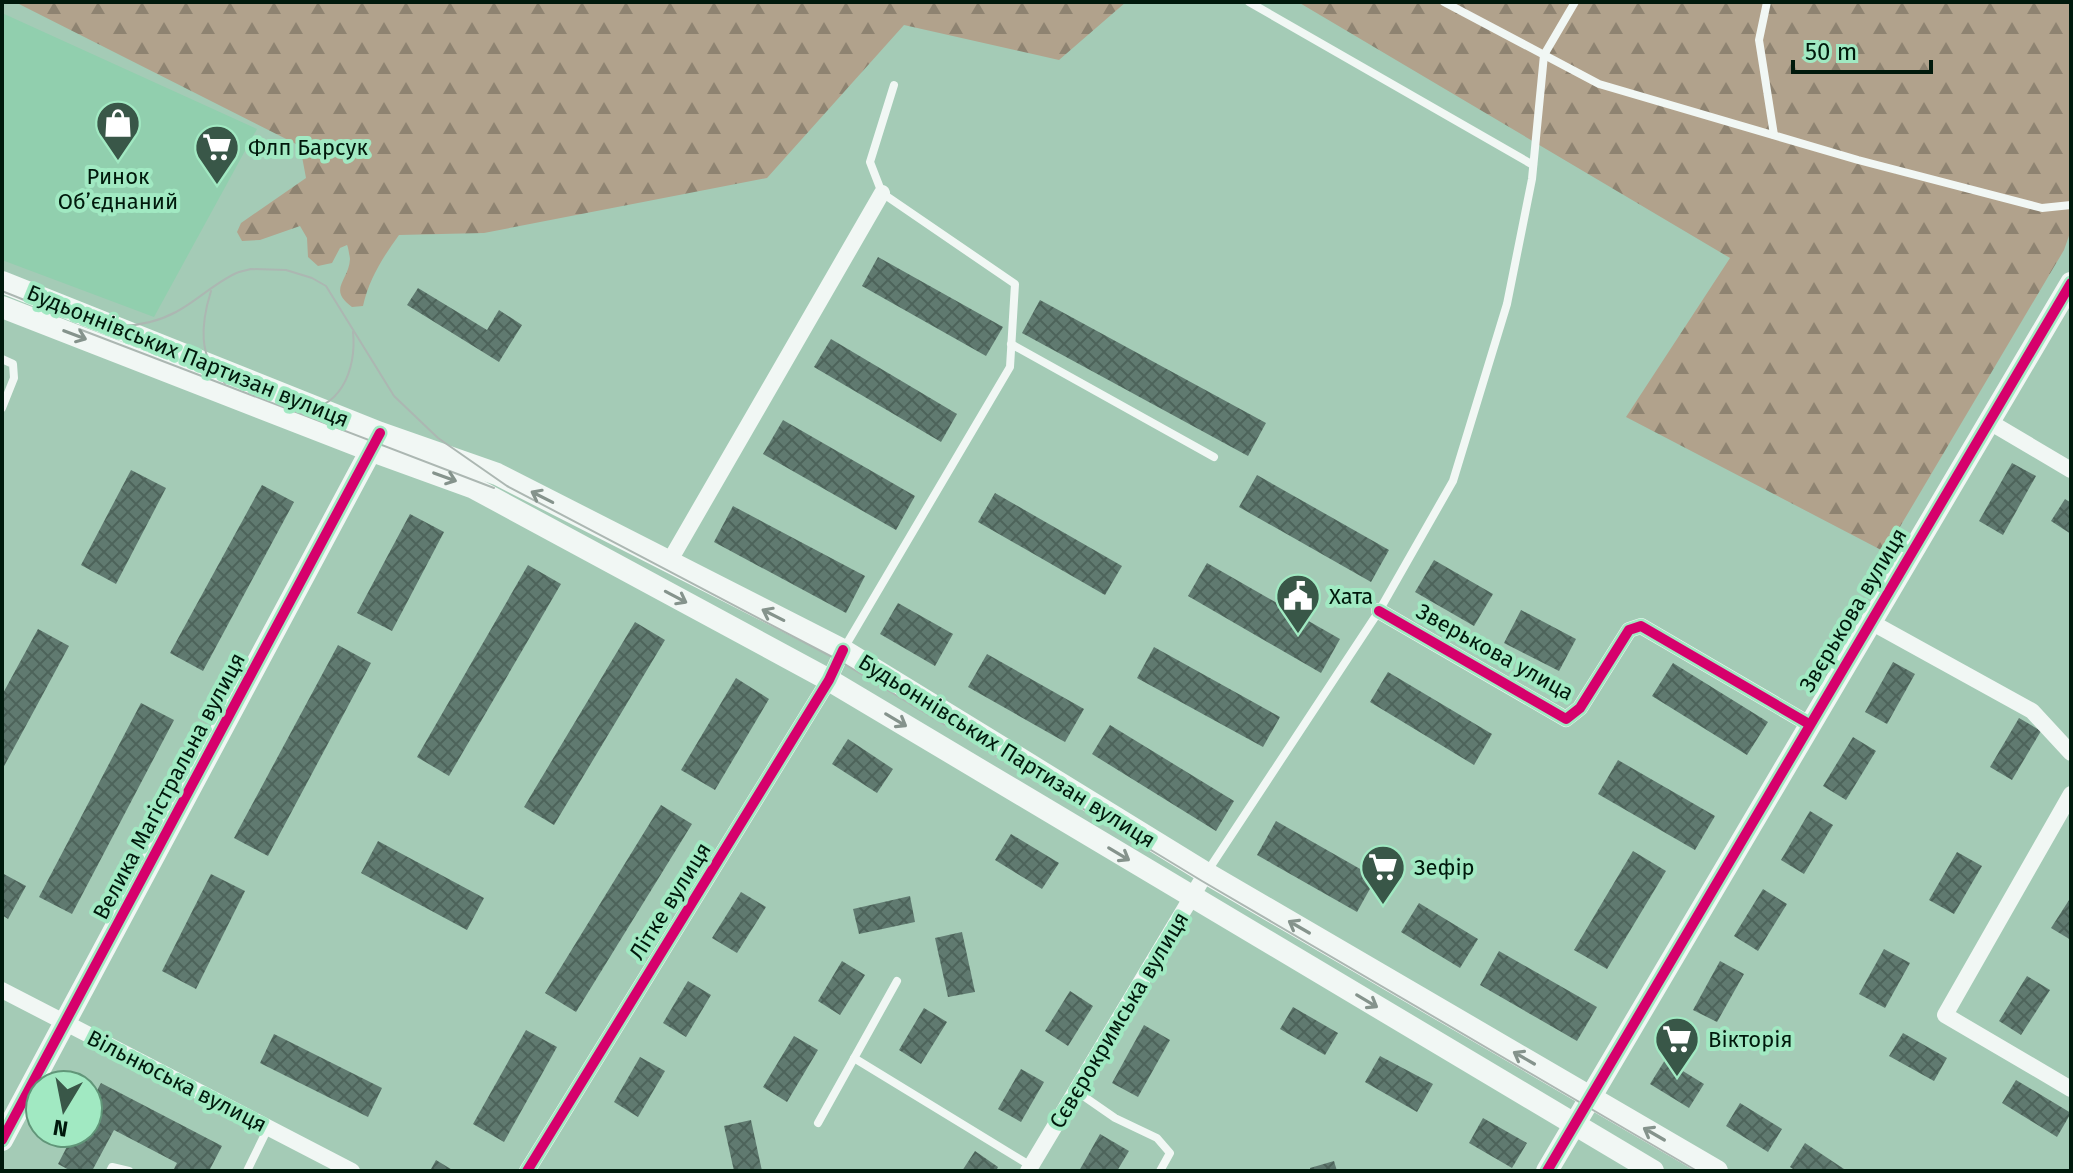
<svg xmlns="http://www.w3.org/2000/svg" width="2073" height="1173" font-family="'Fira Sans',sans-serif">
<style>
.built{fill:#91cfae}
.forest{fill:url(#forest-firs)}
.building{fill:url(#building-cross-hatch)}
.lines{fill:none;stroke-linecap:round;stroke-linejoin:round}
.lane{stroke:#f1f7f4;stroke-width:8}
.street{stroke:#f1f7f4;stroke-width:16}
.secondary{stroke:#f1f7f4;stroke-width:22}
.tram{stroke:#acb7b2;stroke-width:2}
.cycleway-casing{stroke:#a1e9c2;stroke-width:15}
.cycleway{stroke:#d6006c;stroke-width:10}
.oneway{stroke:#85938c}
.labels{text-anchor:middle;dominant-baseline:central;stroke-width:8;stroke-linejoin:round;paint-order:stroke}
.poi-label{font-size:22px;fill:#00190c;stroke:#a1e9c2;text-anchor:start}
.street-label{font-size:22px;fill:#00190c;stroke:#a1e9c2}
</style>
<defs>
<pattern id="forest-firs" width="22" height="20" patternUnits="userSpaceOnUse" patternTransform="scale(2)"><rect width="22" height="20" fill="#b1a28c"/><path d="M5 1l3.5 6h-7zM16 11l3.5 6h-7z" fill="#8e8371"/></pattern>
<pattern id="building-cross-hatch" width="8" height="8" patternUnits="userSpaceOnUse" patternTransform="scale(2)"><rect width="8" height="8" fill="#607a70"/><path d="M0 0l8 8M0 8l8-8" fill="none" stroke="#4d635a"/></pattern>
</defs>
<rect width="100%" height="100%" fill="#a4cbb6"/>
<polygon class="built" points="2,13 257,129 154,317 2,260"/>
<g class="forest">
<path d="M15,2H1126L1059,60L904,25L767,178L484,233L399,235C383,257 369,279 363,306L352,307C327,289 349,281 350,259C350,258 348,246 347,245L340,248L332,263L318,266L308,257L307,238L300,226L260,240L242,241L237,232L241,223L306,178L300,146Z"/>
<polygon points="1298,2 2071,2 2071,230 2064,250 1885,552 1626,417 1730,258"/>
</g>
<g class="building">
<polygon points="878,257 1003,327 986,356 862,286"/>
<polygon points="418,288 487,330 499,310 522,325 499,362 407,305"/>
<polygon points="1040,300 1266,423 1248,456 1022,333"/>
<polygon points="831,339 957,414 941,442 814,367"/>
<polygon points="783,420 915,496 896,530 763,454"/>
<polygon points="2012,463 2036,476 2003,535 1979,521"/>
<polygon points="131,470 166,488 116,584 81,565"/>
<polygon points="1257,475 1389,550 1371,582 1239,507"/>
<polygon points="262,485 294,502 203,671 170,653"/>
<polygon points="995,493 1122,566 1105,595 978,522"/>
<polygon points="2065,499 2071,503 2071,534 2051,521"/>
<polygon points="733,506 865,576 846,613 714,542"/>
<polygon points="410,514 444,532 392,631 357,613"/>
<polygon points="1434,560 1493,594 1474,626 1415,592"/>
<polygon points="1207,563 1340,639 1321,673 1188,596"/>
<polygon points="528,565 561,584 449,776 417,757"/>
<polygon points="898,603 953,634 935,666 880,634"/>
<polygon points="1521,610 1576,639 1559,671 1504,643"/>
<polygon points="635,622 665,640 554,825 524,807"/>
<polygon points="38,629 69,646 2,770 2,695"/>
<polygon points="338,645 371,663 268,856 234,838"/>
<polygon points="1154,647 1280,717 1263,747 1137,678"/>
<polygon points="987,654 1084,709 1065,742 968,687"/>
<polygon points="1893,662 1915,674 1887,724 1865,712"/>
<polygon points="1673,663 1768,722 1747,755 1652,696"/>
<polygon points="1388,672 1492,734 1474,765 1370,702"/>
<polygon points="736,678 769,699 715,790 681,770"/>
<polygon points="141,703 174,720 72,914 39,897"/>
<polygon points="2019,718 2041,731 2012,780 1990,767"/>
<polygon points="1110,725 1234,801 1216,831 1092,754"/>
<polygon points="1853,737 1876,751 1846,800 1823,786"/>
<polygon points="848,739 893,769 877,793 832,764"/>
<polygon points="1618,760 1715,816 1695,850 1598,794"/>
<polygon points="661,805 692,824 576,1012 545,993"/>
<polygon points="1810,811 1833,825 1804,874 1781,860"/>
<polygon points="1276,821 1376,878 1357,912 1257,855"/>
<polygon points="1011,834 1059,863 1042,889 995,860"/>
<polygon points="378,841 484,898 467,930 361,873"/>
<polygon points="1633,851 1666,871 1607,969 1574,950"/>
<polygon points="1957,852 1982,866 1954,914 1929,900"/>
<polygon points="2,873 26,886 8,919 2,915"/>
<polygon points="211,874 245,891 196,989 162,971"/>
<polygon points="1763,889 1787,904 1758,951 1734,936"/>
<polygon points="741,892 766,907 737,953 712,938"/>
<polygon points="910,896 915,922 859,934 853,909"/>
<polygon points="2071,897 2071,940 2051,928"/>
<polygon points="1419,903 1478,939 1460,968 1401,932"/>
<polygon points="962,932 975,992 948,997 935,938"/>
<polygon points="1884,949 1910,963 1885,1008 1859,994"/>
<polygon points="1499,951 1597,1007 1577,1041 1480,985"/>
<polygon points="842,961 865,975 840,1015 818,1001"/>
<polygon points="1720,961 1744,974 1717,1022 1693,1010"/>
<polygon points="2027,976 2050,990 2021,1035 1999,1021"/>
<polygon points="688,981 711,995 686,1037 663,1023"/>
<polygon points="1070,991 1093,1006 1068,1046 1045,1031"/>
<polygon points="1293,1007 1338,1033 1325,1055 1280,1029"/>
<polygon points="924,1008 947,1022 921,1064 899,1050"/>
<polygon points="1144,1025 1170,1040 1138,1097 1112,1083"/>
<polygon points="526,1030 557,1047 504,1142 473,1124"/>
<polygon points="1903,1033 1947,1058 1934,1081 1889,1056"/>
<polygon points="274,1034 382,1088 368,1117 260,1063"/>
<polygon points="794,1036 818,1050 787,1102 763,1087"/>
<polygon points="1380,1056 1433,1084 1417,1112 1365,1082"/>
<polygon points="640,1057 665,1071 638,1117 614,1102"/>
<polygon points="1665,1060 1704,1084 1689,1108 1650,1084"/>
<polygon points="1021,1069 1044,1082 1021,1122 998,1109"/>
<polygon points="2016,1080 2071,1113 2057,1137 2002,1103"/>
<polygon points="101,1083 222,1146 209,1171 173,1171 177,1163 114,1130 92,1171 71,1171 58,1164 74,1133 88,1133 88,1107"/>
<polygon points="1740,1103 1782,1129 1768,1152 1726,1126"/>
<polygon points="1483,1118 1527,1143 1512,1168 1469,1143"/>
<polygon points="751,1120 762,1171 734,1171 724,1126"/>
<polygon points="1100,1134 1129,1151 1117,1171 1079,1171"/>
<polygon points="1805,1143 1847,1171 1796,1171 1790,1167"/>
<polygon points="975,1151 998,1167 996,1171 962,1171"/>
<polygon points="436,1160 454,1171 430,1171"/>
<polygon points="1334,1161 1337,1171 1310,1171 1310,1168"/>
</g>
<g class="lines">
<g class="lane">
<polyline points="1249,2 1533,165"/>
<polyline points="1444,2 1599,84 1858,160 2042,208 2071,205"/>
<polyline points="1767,2 1759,40 1774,135"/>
<polyline points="1011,344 1214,457"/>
<polyline points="2,359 13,364 14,378 2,408"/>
<polyline points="843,650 1010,367 1015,284 882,193 870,162 894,85"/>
<polyline points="1207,872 1379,611 1453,481 1507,304 1532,179 1544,55 1575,2"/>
<polyline points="854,1058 1031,1166"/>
<polyline points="1076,1091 1115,1118 1157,1138 1170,1153 1160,1171"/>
<polyline points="818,1123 897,981"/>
<polyline points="110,1171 112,1167 129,1171"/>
<polyline points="247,1171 268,1128"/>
</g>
<g class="street">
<polyline points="1988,421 2071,470"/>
<polyline points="669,562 882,193"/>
<polyline points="1379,611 1566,719 1580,708 1629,630 1641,626 1809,724"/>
<polyline points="1869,621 2032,711 2071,753"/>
<polyline points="2071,794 1945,1015 2071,1089"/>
<polyline points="2,990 352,1171"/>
<polyline points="527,1171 829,680 843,650"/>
<polyline points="1028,1171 1206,873"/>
</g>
<g class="secondary">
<polyline points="2,282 380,433 497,474 843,650 1206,873 1717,1171"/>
<polyline points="2,307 372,451 474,488 829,680 1653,1171"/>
<polyline points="2,1140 377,439"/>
<polyline points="1547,1171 2071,283"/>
</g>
<g class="tram">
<path d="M2,291C58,313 116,344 176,312C197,301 218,280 239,272L251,269L286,270L312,278L326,286L394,396L438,438L507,486L838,660L1202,881L1697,1171"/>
<path d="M211,291C201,323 197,358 225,383"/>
<polyline points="79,329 494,488"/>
<path d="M295,409C340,414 357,369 353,332"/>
</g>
<g class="cycleway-casing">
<g id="cycleway">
<polyline points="1379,611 1566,719 1580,708 1629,630 1641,626 1809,724"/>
<polyline points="2,1140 380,433"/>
<polyline points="527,1171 829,680 843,650"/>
<polyline points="1547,1171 2071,283"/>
</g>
</g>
<use href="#cycleway" class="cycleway"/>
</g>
<defs><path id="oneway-shaft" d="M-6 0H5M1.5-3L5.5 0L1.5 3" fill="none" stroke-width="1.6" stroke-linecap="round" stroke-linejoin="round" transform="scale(2)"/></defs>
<g class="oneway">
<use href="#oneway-shaft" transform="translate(75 335) rotate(21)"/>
<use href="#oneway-shaft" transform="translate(445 477) rotate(20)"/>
<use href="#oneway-shaft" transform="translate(542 497) rotate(-153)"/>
<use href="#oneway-shaft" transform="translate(676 597) rotate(28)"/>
<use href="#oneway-shaft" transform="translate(773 615) rotate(-153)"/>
<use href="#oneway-shaft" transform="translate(896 720) rotate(31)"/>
<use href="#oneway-shaft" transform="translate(1119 854) rotate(31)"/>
<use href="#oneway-shaft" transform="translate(1299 927) rotate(-150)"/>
<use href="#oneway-shaft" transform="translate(1367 1001) rotate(31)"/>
<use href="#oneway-shaft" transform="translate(1524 1058) rotate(-150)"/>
<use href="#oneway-shaft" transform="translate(1654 1134) rotate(-150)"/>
</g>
<defs>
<g id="shop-pin" transform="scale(2.3)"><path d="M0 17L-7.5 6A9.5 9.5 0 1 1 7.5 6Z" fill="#395748" stroke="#a1e9c2"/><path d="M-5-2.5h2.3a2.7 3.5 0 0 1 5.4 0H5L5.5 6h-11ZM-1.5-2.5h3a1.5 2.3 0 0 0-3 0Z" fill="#fff"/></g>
<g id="supermarket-pin" transform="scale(2.3)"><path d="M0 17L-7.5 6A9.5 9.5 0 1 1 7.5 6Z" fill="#395748" stroke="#a1e9c2"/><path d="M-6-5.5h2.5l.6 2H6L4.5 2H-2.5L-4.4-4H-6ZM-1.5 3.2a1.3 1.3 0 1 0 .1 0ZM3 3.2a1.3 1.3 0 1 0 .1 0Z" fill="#fff"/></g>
<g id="civic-pin" transform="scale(2.3)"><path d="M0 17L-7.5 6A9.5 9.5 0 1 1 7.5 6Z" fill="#395748" stroke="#a1e9c2"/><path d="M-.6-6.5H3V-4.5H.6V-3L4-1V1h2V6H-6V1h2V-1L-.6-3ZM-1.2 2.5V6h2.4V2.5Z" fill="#fff"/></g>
</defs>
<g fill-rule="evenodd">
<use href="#shop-pin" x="118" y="123"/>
<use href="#supermarket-pin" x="217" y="147"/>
<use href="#civic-pin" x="1298" y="596"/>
<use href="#supermarket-pin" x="1383" y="867"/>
<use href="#supermarket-pin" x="1677" y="1039"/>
</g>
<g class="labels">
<g class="poi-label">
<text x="248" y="147">Флп Барсук</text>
<text x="118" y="176" text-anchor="middle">Ринок<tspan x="118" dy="25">Обʼєднаний</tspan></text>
<text x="1329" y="596">Хата</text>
<text x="1414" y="867">Зефір</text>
<text x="1708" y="1039">Вікторія</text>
</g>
<g class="street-label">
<text transform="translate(188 356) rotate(22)">Будьоннівських Партизан вулиця</text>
<text transform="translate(1853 610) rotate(-59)">Звєрькова вулиця</text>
<text transform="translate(1495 652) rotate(29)">Зверькова улица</text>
<text transform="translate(1007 751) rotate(32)">Будьоннівських Партизан вулиця</text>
<text transform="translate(169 786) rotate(-62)">Велика Магістральна вулиця</text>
<text transform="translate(670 901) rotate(-58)">Літке вулиця</text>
<text transform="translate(1119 1020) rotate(-59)">Сєвєрокримська вулиця</text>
<text transform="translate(177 1081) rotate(27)">Вільнюська вулиця</text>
</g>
</g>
<rect width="2073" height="1173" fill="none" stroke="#00190c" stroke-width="8"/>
<g transform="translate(64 1109) rotate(190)"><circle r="38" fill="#a1e9c2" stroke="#619679" stroke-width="2"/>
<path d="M0-6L14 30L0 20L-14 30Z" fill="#395748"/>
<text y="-12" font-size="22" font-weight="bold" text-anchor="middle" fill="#00190c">N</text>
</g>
<path d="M1793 60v12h138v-12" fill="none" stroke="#00190c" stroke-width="4"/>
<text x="1805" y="60" font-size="24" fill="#00190c" stroke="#a1e9c2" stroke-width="6" paint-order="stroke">50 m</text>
</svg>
